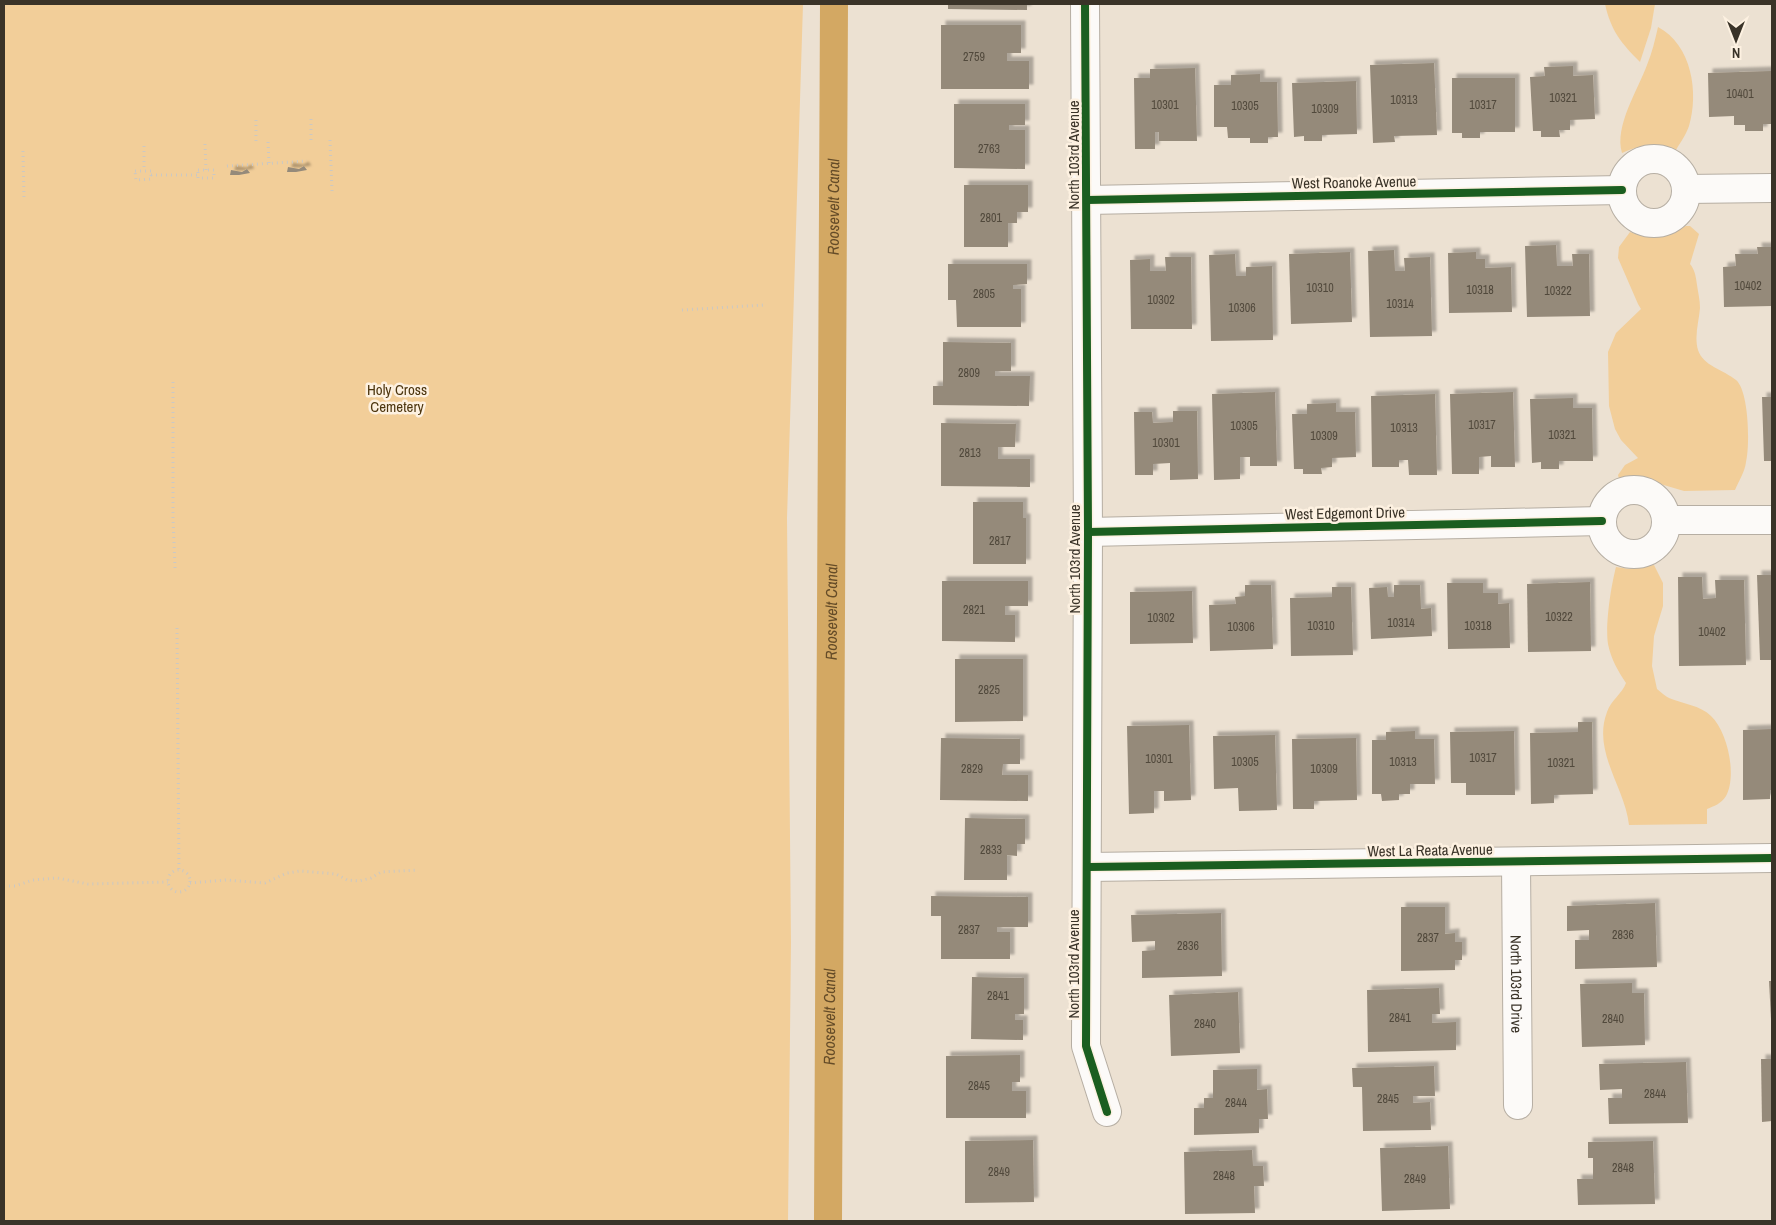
<svg xmlns="http://www.w3.org/2000/svg" width="1776" height="1225" font-family="'Archivo Narrow',sans-serif">
<style>
.green{fill:#f2ce99}
.lines{fill:none;stroke-linecap:round;stroke-linejoin:round}
.canal{stroke:#d3a863;stroke-width:28}
.building{fill:#958a7a;filter:url(#shadow)}
.minor-casing{stroke:#b6aea3;stroke-width:30}
.path{stroke:#cbc8c3;stroke-width:3;stroke-dasharray:1 4;stroke-linecap:butt}
.minor{stroke:#fcfaf8;stroke-width:28}
.cycleway-casing{stroke:#fdf1e1;stroke-width:11}
.cycleway{stroke:#1b5e20;stroke-width:8}
.labels{text-anchor:middle;dominant-baseline:central;stroke-width:5;stroke-linejoin:round;paint-order:stroke}
.number-label{font-size:12px;fill:#51493c}
.street-label{font-size:15px;fill:#3a3328;stroke:#fdf1e1}
.park-label{font-size:15px;fill:#4c350e;stroke:#fdf1e1}
.water-label{font-size:16px;font-style:italic;fill:#654c28;stroke:#fdf1e1}
</style>
<defs>
<filter id="shadow"><feDropShadow dx="4.5" dy="-4.5" stdDeviation="1" flood-color="#0004"/></filter>
</defs>
<rect width="100%" height="100%" fill="#ece1d2"/>
<g class="green">
<polygon points="4,4 803,4 787,518 791,942 788,1221 4,1221"/>
<path d="M1605,4H1655L1651,28L1640,62C1621,43 1611,31 1605,4Z"/>
<path d="M1658,27C1692,45 1699,93 1689,126C1686,135 1680,143 1676,150C1654,144 1642,144 1622,153C1614,126 1638,90 1647,65C1652,53 1655,40 1658,27Z"/>
<path d="M1686,226H1690L1699,234L1690,264C1695,270 1696,277 1697,285C1698,292 1700,300 1700,308C1699,321 1694,336 1698,350C1703,366 1724,370 1736,380C1749,391 1750,445 1746,462C1745,471 1739,481 1735,490L1684,491L1640,478L1619,479L1618,475L1625,465L1638,458L1621,440L1615,429L1609,406L1608,352L1616,333L1641,309L1638,304L1618,258L1619,247L1630,232C1650,240 1668,235 1686,226Z"/>
<path d="M1654,565L1663,583V606L1654,636L1652,666L1657,689C1661,692 1665,696 1669,698C1683,704 1700,705 1711,716C1728,732 1737,776 1726,796C1721,804 1714,806 1707,809V824L1629,825C1625,787 1592,752 1607,712C1611,700 1622,694 1626,683C1618,671 1611,659 1608,644C1605,625 1611,586 1616,567L1629,569Z"/>
</g>
<g class="lines">
<path class="canal" id="s1" d="M828,1221L834,4"/>
</g>
<g class="building">
<polygon points="948,4 1027,4 1027,10 948,9"/>
<polygon points="941,25 1021,25 1021,53 1007,53 1007,61 1029,61 1029,89 941,89"/>
<polygon points="1434,63 1437,135 1394,136 1395,142 1373,143 1370,65"/>
<polygon points="1573,66 1573,76 1593,75 1595,119 1570,120 1570,130 1559,130 1560,137 1541,137 1541,131 1533,131 1530,77 1545,76 1544,67"/>
<polygon points="1195,68 1197,141 1159,141 1159,132 1155,132 1155,149 1135,149 1134,78 1150,78 1150,69"/>
<polygon points="1771,71 1772,124 1763,124 1763,131 1745,131 1745,125 1734,125 1734,116 1709,117 1708,73"/>
<polygon points="1260,74 1260,82 1277,82 1278,137 1268,137 1268,143 1250,143 1250,138 1228,138 1227,127 1214,127 1214,85 1231,85 1231,75"/>
<polygon points="1452,78 1515,78 1515,132 1480,132 1480,138 1462,138 1462,133 1452,133"/>
<polygon points="1356,81 1357,134 1322,135 1322,141 1304,141 1304,136 1294,137 1292,83"/>
<polygon points="954,104 1025,104 1025,125 1009,125 1009,130 1025,130 1025,169 954,168"/>
<polygon points="304,166 307,170 296,172 287,172 288,167 299,169"/>
<polygon points="247,169 250,173 239,175 230,175 231,170 242,172"/>
<polygon points="964,185 1028,185 1028,212 1017,212 1017,223 1008,223 1008,247 964,247"/>
<polygon points="1556,245 1557,266 1573,266 1572,254 1589,254 1590,316 1527,317 1525,246"/>
<polygon points="1757,247 1772,247 1772,306 1724,307 1723,267 1736,266 1735,254 1758,254"/>
<polygon points="1394,250 1395,271 1405,271 1404,258 1430,257 1432,336 1370,337 1368,251"/>
<polygon points="1350,252 1352,322 1291,324 1289,254"/>
<polygon points="1476,252 1476,259 1485,259 1485,268 1511,267 1512,312 1449,313 1448,253"/>
<polygon points="1235,254 1236,276 1246,276 1246,267 1272,266 1273,340 1211,341 1209,255"/>
<polygon points="1165,257 1191,257 1192,329 1131,329 1130,260 1150,259 1150,271 1166,271"/>
<polygon points="948,264 1027,264 1027,284 1013,285 1013,289 1021,289 1021,327 957,327 956,300 948,300"/>
<polygon points="943,342 1011,343 1011,371 995,371 995,376 1030,376 1029,406 933,405 933,386 943,386"/>
<polygon points="1275,392 1277,466 1250,466 1250,457 1240,457 1240,479 1214,480 1212,394"/>
<polygon points="1513,392 1515,467 1491,467 1491,456 1479,457 1479,474 1452,474 1450,394"/>
<polygon points="1435,394 1437,475 1409,475 1408,460 1399,460 1399,467 1372,467 1371,396"/>
<polygon points="1762,397 1772,397 1772,461 1764,461"/>
<polygon points="1573,398 1573,408 1592,408 1593,461 1559,461 1559,469 1541,469 1541,462 1532,463 1530,399"/>
<polygon points="1336,403 1336,412 1355,412 1356,457 1332,458 1332,467 1321,468 1322,474 1303,474 1303,469 1294,469 1292,414 1307,414 1307,404"/>
<polygon points="1173,411 1197,411 1198,479 1170,480 1170,463 1153,464 1153,475 1135,475 1134,412 1152,412 1153,423 1173,422"/>
<polygon points="941,423 1016,424 1015,447 998,447 998,459 1030,459 1030,487 941,486"/>
<polygon points="973,502 1023,502 1023,518 1026,518 1026,564 973,564"/>
<polygon points="1757,575 1772,575 1772,660 1760,660"/>
<polygon points="1678,577 1702,577 1703,599 1716,598 1715,580 1744,580 1746,665 1679,666"/>
<polygon points="942,581 1028,581 1028,606 1005,606 1005,615 1015,615 1015,642 942,641"/>
<polygon points="1590,582 1591,651 1528,652 1527,584"/>
<polygon points="1447,583 1483,583 1483,593 1498,593 1498,604 1509,603 1510,648 1448,649"/>
<polygon points="1245,585 1271,585 1273,649 1210,651 1209,605 1236,604 1235,597 1245,596"/>
<polygon points="1394,585 1420,585 1421,609 1431,608 1432,636 1371,639 1369,588 1387,587 1388,597 1394,597"/>
<polygon points="1332,587 1351,587 1353,655 1291,656 1290,598 1332,597"/>
<polygon points="1192,591 1193,643 1130,644 1130,592"/>
<polygon points="955,659 1023,659 1023,721 955,722"/>
<polygon points="1578,722 1592,722 1593,794 1554,795 1554,803 1531,804 1530,733 1578,732"/>
<polygon points="1189,725 1191,800 1164,801 1164,791 1154,791 1154,813 1129,814 1127,726"/>
<polygon points="1772,729 1772,790 1770,790 1770,799 1743,800 1743,730"/>
<polygon points="1415,731 1415,739 1434,739 1435,784 1410,784 1410,794 1399,794 1399,800 1382,801 1381,794 1372,794 1372,740 1386,740 1386,732"/>
<polygon points="1514,731 1515,795 1466,795 1466,783 1451,783 1450,732"/>
<polygon points="1275,735 1277,810 1239,811 1238,788 1214,789 1213,736"/>
<polygon points="941,738 1020,739 1020,764 1003,764 1002,775 1028,775 1028,801 940,800"/>
<polygon points="1356,738 1357,800 1314,801 1314,809 1293,809 1292,739"/>
<polygon points="965,818 1025,819 1025,844 1017,844 1017,856 1007,855 1007,880 964,880"/>
<polygon points="931,896 1028,897 1028,927 997,927 997,932 1010,932 1010,959 941,959 941,916 931,916"/>
<polygon points="1655,903 1657,967 1575,969 1575,940 1589,940 1589,930 1567,931 1567,906"/>
<polygon points="1401,907 1445,907 1445,934 1455,933 1455,942 1462,942 1462,960 1455,960 1455,970 1401,971"/>
<polygon points="1221,913 1222,976 1142,978 1142,951 1155,950 1155,941 1132,942 1131,915"/>
<polygon points="972,977 1024,978 1024,1014 1015,1014 1015,1020 1023,1020 1023,1040 971,1039"/>
<polygon points="1769,981 1772,981 1772,1019 1771,1019"/>
<polygon points="1632,983 1632,993 1644,993 1645,1045 1582,1047 1580,984"/>
<polygon points="1439,988 1440,1014 1432,1014 1432,1023 1456,1022 1456,1050 1368,1052 1367,990"/>
<polygon points="1238,992 1240,1053 1171,1056 1169,995"/>
<polygon points="1020,1055 1020,1082 1012,1082 1012,1091 1026,1091 1026,1118 946,1118 946,1056"/>
<polygon points="1761,1059 1772,1059 1772,1121 1762,1122"/>
<polygon points="1686,1062 1688,1123 1609,1124 1608,1098 1622,1098 1622,1089 1600,1090 1599,1064"/>
<polygon points="1434,1066 1435,1096 1413,1096 1413,1103 1430,1102 1431,1130 1363,1131 1362,1087 1353,1087 1352,1068"/>
<polygon points="1257,1069 1257,1090 1267,1089 1268,1119 1259,1119 1259,1133 1194,1135 1194,1108 1204,1108 1204,1098 1213,1098 1213,1070"/>
<polygon points="1033,1140 1034,1202 965,1203 965,1141"/>
<polygon points="1653,1141 1655,1204 1578,1205 1577,1179 1593,1179 1593,1158 1588,1158 1588,1142"/>
<polygon points="1448,1146 1450,1209 1382,1211 1380,1148"/>
<polygon points="1252,1150 1253,1166 1263,1166 1264,1186 1254,1186 1255,1213 1185,1214 1184,1152"/>
</g>
<g class="lines">
<g class="minor-casing">
<g id="minor">
<polyline points="1085,4 1088,532 1086,1046 1107,1112"/>
<circle cx="1654" cy="191" r="32"/>
<polyline points="1686,189 1772,188"/>
<polyline points="1087,200 1622,190"/>
<circle cx="1634" cy="522" r="32"/>
<polyline points="1666,520 1772,520"/>
<polyline points="1088,532 1602,521"/>
<path id="s2" d="M1516,863L1518,1105"/>
<polyline points="1088,867 1772,858"/>
</g>
</g>
<g class="path">
<polyline points="311,119 311,141"/>
<polyline points="256,120 256,142"/>
<polyline points="330,140 332,191"/>
<polyline points="268,142 269,163"/>
<polyline points="205,144 206,170"/>
<polyline points="144,146 144,171"/>
<polyline points="23,151 24,199"/>
<polyline points="227,166 307,161"/>
<rect x="198" y="170" width="16" height="8"/>
<polygon points="135,171 151,171 151,179 136,180"/>
<polyline points="151,175 198,175"/>
<polyline points="682,310 764,305"/>
<polyline points="173,382 173,518 175,568"/>
<polyline points="177,628 179,870"/>
<circle cx="179" cy="881" r="11"/>
<polyline points="190,883 226,880 265,883 287,873 300,871 336,874 347,880 359,881 371,878 381,872 418,870"/>
<polyline points="4,886 15,886 33,880 57,878 88,884 168,882"/>
</g>
<use href="#minor" class="minor"/>
<g class="cycleway-casing">
<g id="cycleway">
<polyline points="1085,4 1088,532 1086,1046 1107,1112"/>
<polyline points="1087,200 1622,190"/>
<polyline points="1088,532 1602,521"/>
<polyline points="1088,867 1772,858"/>
</g>
</g>
<use href="#cycleway" class="cycleway"/>
</g>
<g class="labels">
<g class="number-label">
<text x="974" y="57">2759</text>
<text x="1740" y="94">10401</text>
<text x="1563" y="98">10321</text>
<text x="1404" y="100">10313</text>
<text x="1165" y="105">10301</text>
<text x="1483" y="105">10317</text>
<text x="1245" y="106">10305</text>
<text x="1325" y="109">10309</text>
<text x="989" y="149">2763</text>
<text x="991" y="218">2801</text>
<text x="1748" y="286">10402</text>
<text x="1320" y="288">10310</text>
<text x="1480" y="290">10318</text>
<text x="1558" y="291">10322</text>
<text x="984" y="294">2805</text>
<text x="1161" y="300">10302</text>
<text x="1400" y="304">10314</text>
<text x="1242" y="308">10306</text>
<text x="969" y="373">2809</text>
<text x="1482" y="425">10317</text>
<text x="1244" y="426">10305</text>
<text x="1404" y="428">10313</text>
<text x="1562" y="435">10321</text>
<text x="1324" y="436">10309</text>
<text x="1166" y="443">10301</text>
<text x="970" y="453">2813</text>
<text x="1000" y="541">2817</text>
<text x="974" y="610">2821</text>
<text x="1559" y="617">10322</text>
<text x="1161" y="618">10302</text>
<text x="1401" y="623">10314</text>
<text x="1321" y="626">10310</text>
<text x="1478" y="626">10318</text>
<text x="1241" y="627">10306</text>
<text x="1712" y="632">10402</text>
<text x="989" y="690">2825</text>
<text x="1483" y="758">10317</text>
<text x="1159" y="759">10301</text>
<text x="1245" y="762">10305</text>
<text x="1403" y="762">10313</text>
<text x="1561" y="763">10321</text>
<text x="972" y="769">2829</text>
<text x="1324" y="769">10309</text>
<text x="991" y="850">2833</text>
<text x="969" y="930">2837</text>
<text x="1623" y="935">2836</text>
<text x="1428" y="938">2837</text>
<text x="1188" y="946">2836</text>
<text x="998" y="996">2841</text>
<text x="1400" y="1018">2841</text>
<text x="1613" y="1019">2840</text>
<text x="1205" y="1024">2840</text>
<text x="979" y="1086">2845</text>
<text x="1655" y="1094">2844</text>
<text x="1388" y="1099">2845</text>
<text x="1236" y="1103">2844</text>
<text x="1623" y="1168">2848</text>
<text x="999" y="1172">2849</text>
<text x="1224" y="1176">2848</text>
<text x="1415" y="1179">2849</text>
</g>
<g class="street-label">
<text transform="translate(1073 155) rotate(-90)">North 103rd Avenue</text>
<text transform="translate(1354 182) rotate(-1)">West Roanoke Avenue</text>
<text transform="translate(1345 513) rotate(-1)">West Edgemont Drive</text>
<text transform="translate(1074 559) rotate(-90)">North 103rd Avenue</text>
<text transform="translate(1430 850) rotate(-1)">West La Reata Avenue</text>
<text transform="translate(1073 964) rotate(-90)">North 103rd Avenue</text>
<text stroke="none"><textPath href="#s2" startOffset="121">North 103rd Drive</textPath></text>
</g>
<g class="park-label">
<text x="397" y="389">Holy Cross<tspan x="397" dy="17">Cemetery</tspan></text>
</g>
<g class="water-label">
<text stroke="none"><textPath href="#s1" startOffset="1014">Roosevelt Canal</textPath></text>
<text stroke="none"><textPath href="#s1" startOffset="609">Roosevelt Canal</textPath></text>
<text stroke="none"><textPath href="#s1" startOffset="204">Roosevelt Canal</textPath></text>
</g>
</g>
<rect width="1776" height="1225" fill="none" stroke="#3a3328" stroke-width="10"/>
<g transform="translate(1736 40) rotate(180)" stroke="#fdf1e1" stroke-width="4" paint-order="stroke">
<path d="M0-4L9 19L0 12L-9 19Z" fill="#3a3328"/>
<text y="-8" font-size="14" font-weight="bold" text-anchor="middle" fill="#3a3328">N</text>
</g>
</svg>
